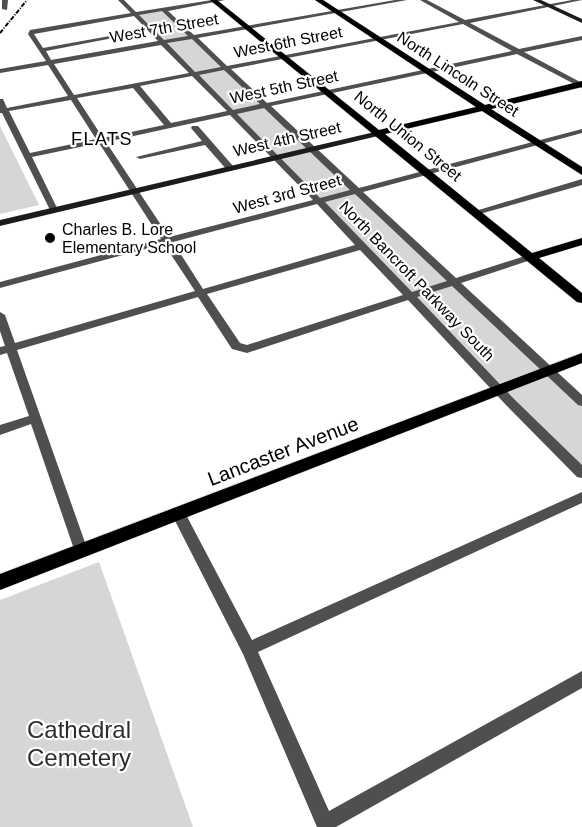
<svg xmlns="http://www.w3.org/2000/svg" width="582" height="827" font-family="Arial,sans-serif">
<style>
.green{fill:#d6d6d6}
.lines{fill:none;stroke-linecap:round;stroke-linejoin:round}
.primary-casing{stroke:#dbdbdb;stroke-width:1}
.street{fill:#4f4f4f;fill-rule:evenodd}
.secondary{fill:#1c1c1c;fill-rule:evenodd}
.primary{fill:#000;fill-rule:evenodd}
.rail{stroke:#000;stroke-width:2;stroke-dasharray:4.5 1.5 1 1.5;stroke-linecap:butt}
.poi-dot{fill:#000;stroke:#fff;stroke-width:2}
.labels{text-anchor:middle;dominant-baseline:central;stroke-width:4.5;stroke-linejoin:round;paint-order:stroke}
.far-street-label{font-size:16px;fill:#000;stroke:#fff}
.far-poi-label{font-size:16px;fill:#000;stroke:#fff;text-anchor:start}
.far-neighbourhood-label{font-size:18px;letter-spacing:1.5px;fill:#000;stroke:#fff}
.street-label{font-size:20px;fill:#000;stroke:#fff}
.near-park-label{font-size:24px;fill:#2d2d2d;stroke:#fff}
</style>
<rect width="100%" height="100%" fill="#fff"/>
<g class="green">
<polygon points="163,9 582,402 582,473 134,14"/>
<polygon points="0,126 39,205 0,214"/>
<polygon points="99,562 193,827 0,827 0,600"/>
</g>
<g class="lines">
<g class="primary-casing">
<g id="primary">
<polygon points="210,0 217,0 379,130 476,107 315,0 323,0 485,105 582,81 582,87 491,109 582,167 582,175 482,111 385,134 532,253 582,238 582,245 539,258 582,293 582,303 577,302"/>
<polygon points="582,353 582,363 0,590 0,574"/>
</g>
</g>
<g class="street">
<polygon points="2,0 8,0 7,10 2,9"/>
<path d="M118,0H124L136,12L212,0H225L168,11L194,35L395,0H407L198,38L227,66L459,22L420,0H427L465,20L572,0H582L470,23L519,49L582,36V40L524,52L582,83V88L517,54L271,106L359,188L582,129V133L363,192L456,278L528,255H534V259L461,283L582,395V406L578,405L452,286L417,297L514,399L582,465V478L577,477L506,405L408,300L247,353L232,349L198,297L17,350L88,551L86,555L81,557L76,555L31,424L0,435V425L29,416L7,353L0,355V347L5,346L0,331V312L5,315L15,343L195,291L164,244L0,288V282L161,239L99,143L32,157L58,210L54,213L51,212L2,113H0V99H3L7,108L68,96L48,65L0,73V69L46,61L28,34L30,30L131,13ZM162,11L188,36L164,40L139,15ZM134,16L158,41L51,60L46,51L113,38L110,36L43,48L34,34ZM463,24L512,51L267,103L231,69ZM192,39L221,67L195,72L167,43ZM161,45L189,73L74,95L54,64ZM224,70L260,104L233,110L199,75ZM192,76L227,111L171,123L140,86ZM133,88L164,125L103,138L77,98ZM71,100L96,139L30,153L9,111ZM264,108L350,190L320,198L237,114ZM230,115L313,200L169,237L106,142ZM355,194L447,281L412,292L325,202ZM317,204L355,245L203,289L173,242ZM360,250L403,295L247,345L240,343L207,294Z"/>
<polygon points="192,126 198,126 233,166 233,170 227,170 205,145 140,159 136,157 202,141 191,128"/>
<polygon points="582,179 582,185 476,215 472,212"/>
<polygon points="582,492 582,503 258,652 329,811 582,671 582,688 336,827 317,827 243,654 171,513 173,509 178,507 183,509 252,640"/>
</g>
<g class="secondary">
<polygon points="533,0 541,0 582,19 582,23"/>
<polygon points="379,131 383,133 382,135 0,226 0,220"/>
</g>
<use href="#primary" class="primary"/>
<polyline class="rail" points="0,33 27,0"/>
</g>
<circle class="poi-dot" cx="50" cy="238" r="6"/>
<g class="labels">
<g class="far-street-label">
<text transform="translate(164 28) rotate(-10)">West 7th Street</text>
<text transform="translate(288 42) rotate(-11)">West 6th Street</text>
<text transform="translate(458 74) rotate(33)">North Lincoln Street</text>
<text transform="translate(284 87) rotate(-12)">West 5th Street</text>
<text transform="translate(408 136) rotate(39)">North Union Street</text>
<text transform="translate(287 139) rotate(-13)">West 4th Street</text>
<text transform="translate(287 194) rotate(-15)">West 3rd Street</text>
<text transform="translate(417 281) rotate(46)">North Bancroft Parkway South</text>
</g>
<g class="far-poi-label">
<text x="62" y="229">Charles B. Lore<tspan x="62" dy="18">Elementary School</tspan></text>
</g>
<g class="far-neighbourhood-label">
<text x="102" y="139">FLATS</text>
</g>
<g class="street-label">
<text transform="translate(283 451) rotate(-21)">Lancaster Avenue</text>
</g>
<g class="near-park-label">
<text x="79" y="729">Cathedral<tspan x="79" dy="28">Cemetery</tspan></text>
</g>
</g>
</svg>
